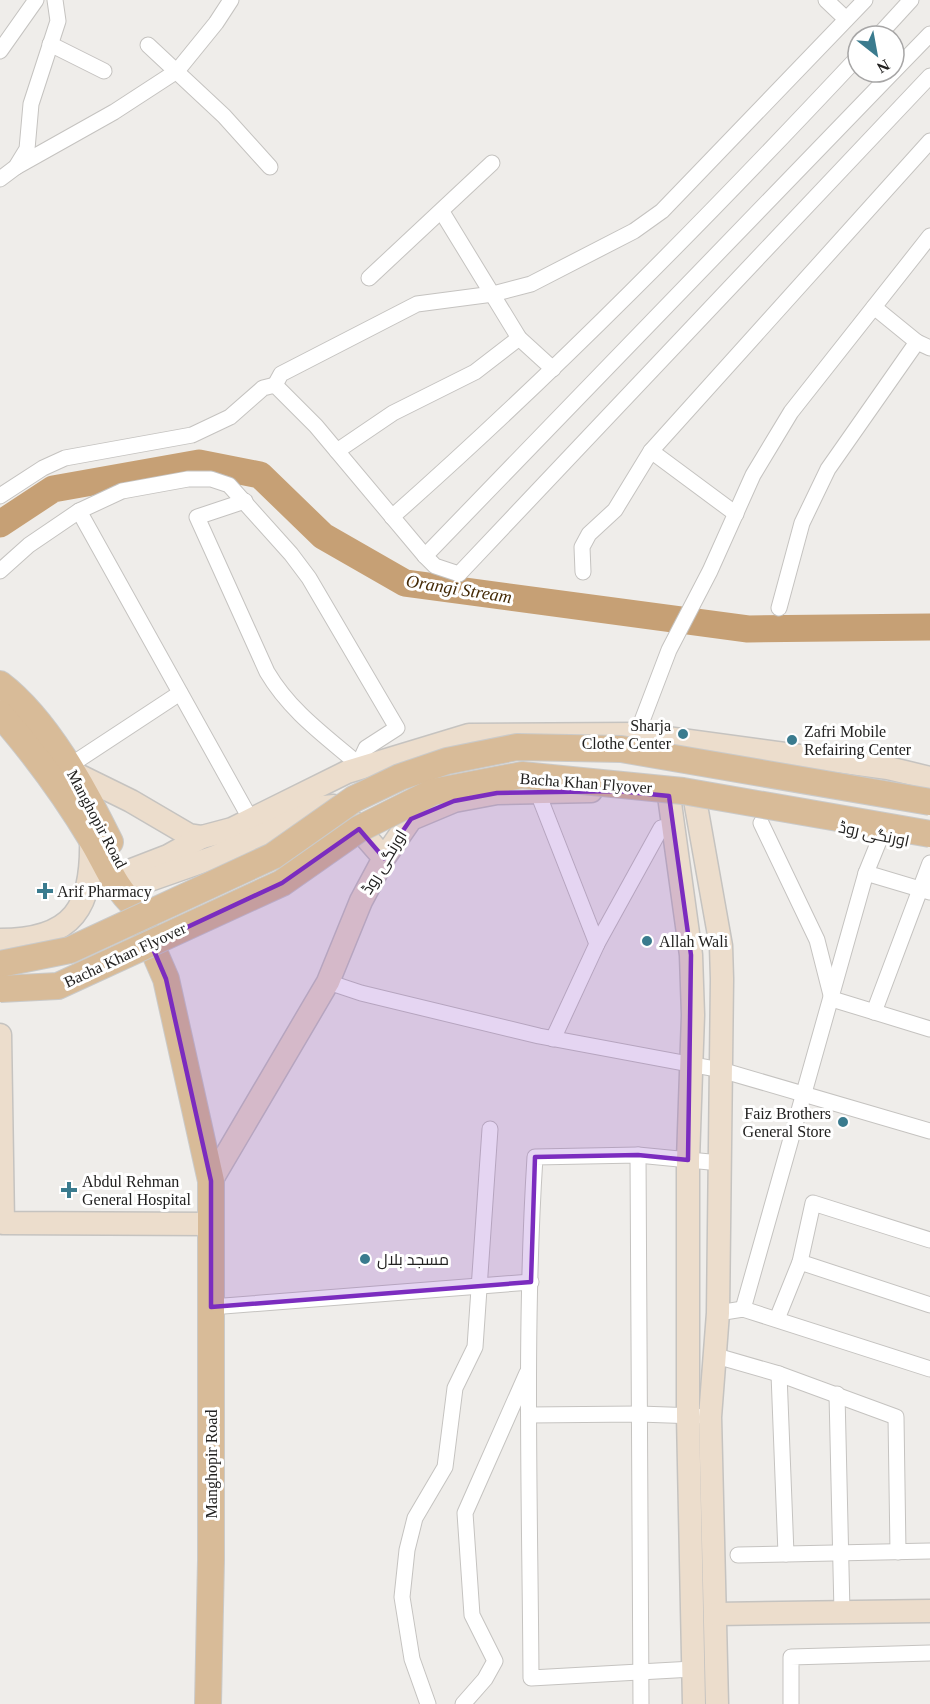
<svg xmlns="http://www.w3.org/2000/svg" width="930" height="1704" font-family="'Times New Roman',Cairo,serif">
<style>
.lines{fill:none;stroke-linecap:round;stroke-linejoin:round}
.river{stroke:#c6a075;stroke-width:27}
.street-casing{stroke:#c5c3c0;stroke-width:17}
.secondary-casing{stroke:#c5c3c0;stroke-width:25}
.primary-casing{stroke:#cacac9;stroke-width:28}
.street{stroke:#fff;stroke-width:15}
.secondary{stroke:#ecddcc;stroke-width:22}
.primary{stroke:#d8bb98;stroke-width:26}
.primary-bridge-casing{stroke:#cacac9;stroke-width:28;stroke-linecap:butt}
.primary-bridge{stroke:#d8bb98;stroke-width:26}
.marked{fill:#7b2cbf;fill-opacity:0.2;stroke:#7b2cbf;stroke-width:4.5;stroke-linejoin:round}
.poi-dot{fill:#3a7b8e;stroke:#fff;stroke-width:2}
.labels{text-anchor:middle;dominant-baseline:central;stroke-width:6;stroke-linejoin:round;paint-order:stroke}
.poi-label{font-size:16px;fill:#222120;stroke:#fff;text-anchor:start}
.street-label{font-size:16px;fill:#222120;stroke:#fff}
.water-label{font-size:18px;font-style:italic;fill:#442a06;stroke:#fff}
</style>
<rect width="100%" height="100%" fill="#efedea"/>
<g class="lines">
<polyline class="river" points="0,524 53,489 199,463 260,475 323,536 405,583 748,629 930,627"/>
<g class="street-casing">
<g id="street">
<polyline points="826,0 846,19"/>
<polyline points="878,36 911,0"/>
<polyline points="50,44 104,71"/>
<polyline points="148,45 224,116 270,167"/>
<polyline points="0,51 36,0"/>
<polyline points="894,71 930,34"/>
<polyline points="16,167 114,112 177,71 216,23 231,0"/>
<polyline points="0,179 16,167 27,149 31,104 58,21 55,0"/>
<polyline points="442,212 519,338 553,369"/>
<polyline points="369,278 492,163"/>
<polyline points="874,307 917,342 930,348"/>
<polyline points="275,385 281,374 417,304 493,294 531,284 634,231 662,211 865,0"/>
<polyline points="337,451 393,413 475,372 519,338"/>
<polyline points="651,451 736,514"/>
<polyline points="0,496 43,468 65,458 192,435 230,417 263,388 275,385 316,426 425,556 435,566 459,574 930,76"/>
<path d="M245,501L197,517L267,672C290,711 324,735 358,764"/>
<polyline points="79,511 251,820"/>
<path d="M392,517C556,372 709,216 858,57"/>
<polyline points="425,556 893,72"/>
<polyline points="0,571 29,545 79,511 122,491 188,479 211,479 229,485 291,554 309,578 397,728 366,748 356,770"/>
<polyline points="583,572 582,547 589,534 615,510 651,451 930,141"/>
<polyline points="779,608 802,523 828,469 917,342"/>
<polyline points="637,734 669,650 710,571 753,475 791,412 930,236"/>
<polyline points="69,766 180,693"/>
<polyline points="541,801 597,944"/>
<polyline points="761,823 817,940 832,999 930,1029"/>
<polyline points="881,836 866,873 930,892"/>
<polyline points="328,982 361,993 539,1036 721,1070 930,1131"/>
<polyline points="874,1012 930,863"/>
<polyline points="553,1039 597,944 661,828 672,826"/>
<polyline points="638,1155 641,1704"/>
<polyline points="800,1262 813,1203 930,1240"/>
<polyline points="211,1307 531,1282"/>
<polyline points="743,1309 866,873"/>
<polyline points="718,1313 743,1309 930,1369"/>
<polyline points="777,1319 800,1262 930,1305"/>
<polyline points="713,1355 779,1374 896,1417 898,1552"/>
<polyline points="779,1374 786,1554"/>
<polyline points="837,1394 842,1612"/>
<polyline points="529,1415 639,1414 697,1416"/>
<polyline points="738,1555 930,1551"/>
<path d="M693,1669L531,1678C530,1505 524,1330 535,1157L638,1155L720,1163"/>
<polyline points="428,1704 412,1659 402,1597 407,1550 415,1518 445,1467 455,1388 475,1347 490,1129"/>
<polyline points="463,1704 485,1679 495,1661 472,1615 465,1513 527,1373"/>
<polyline points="791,1704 791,1657 930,1653"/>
</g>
</g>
<g class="secondary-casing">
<g id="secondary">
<polyline points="76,774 131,801 189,835 202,837 232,829 347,772 469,735 637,734 888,768 930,778"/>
<polyline points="669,796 691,955 693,1015 688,1160 688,1416 694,1704"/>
<polyline points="695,800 721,946 722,979 718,1313 710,1417 717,1704"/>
<polyline points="124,873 168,856 202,837"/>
<polyline points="121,890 215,857 324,807 334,806 343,811 384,858"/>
<path d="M0,940C74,940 93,907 91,838"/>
<polyline points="0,1035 3,1223 211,1224"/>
<polyline points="211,1181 328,982 361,901 384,858 411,819 454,801 497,793 591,791"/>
<polyline points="716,1614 930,1611"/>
</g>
</g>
<g class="primary-casing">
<g id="primary">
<path d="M0,684C47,720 84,789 110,842"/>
<path d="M0,714C34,753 65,795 92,840C105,861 115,889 134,905L166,979L211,1181V1560L208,1704"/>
</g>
</g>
<use href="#street" class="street"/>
<use href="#secondary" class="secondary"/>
<use href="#primary" class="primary"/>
<g class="primary-bridge-casing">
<g id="primary-bridge">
<polyline points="0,964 70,950 273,856 354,799 400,777 447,761 517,747 621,749 930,802"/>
<polyline points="0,989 58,986 282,883 359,829 433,792 522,775 683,791 930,834"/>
</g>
</g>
<use href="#primary-bridge" class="primary-bridge"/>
</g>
<path class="marked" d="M619,791L669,796L691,955L688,1160L638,1155L535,1157L531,1282L211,1307V1181L166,979L151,944L282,883L359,829L384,858L411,819L454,801L497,793Z"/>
<g class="poi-dot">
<circle cx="683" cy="734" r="6"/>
<circle cx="792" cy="740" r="6"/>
<path d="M42 882h6v6h6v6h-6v6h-6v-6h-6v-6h6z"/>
<circle cx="647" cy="941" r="6"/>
<circle cx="843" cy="1122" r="6"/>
<path d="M66 1181h6v6h6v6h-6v6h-6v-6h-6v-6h6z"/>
<circle cx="365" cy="1259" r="6"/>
</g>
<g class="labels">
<g class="poi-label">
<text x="671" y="725" text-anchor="end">Sharja<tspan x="671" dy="18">Clothe Center</tspan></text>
<text x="804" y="731">Zafri Mobile<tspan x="804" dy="18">Refairing Center</tspan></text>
<text x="57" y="891">Arif Pharmacy</text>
<text x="659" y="941">Allah Wali</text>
<text x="831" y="1113" text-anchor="end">Faiz Brothers<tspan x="831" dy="18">General Store</tspan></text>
<text x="82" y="1181">Abdul Rehman<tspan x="82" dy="18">General Hospital</tspan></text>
<text x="377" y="1259">مسجد بلال</text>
</g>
<g class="street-label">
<text transform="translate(586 783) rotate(4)">Bacha Khan Flyover</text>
<text transform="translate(97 819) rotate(62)">Manghopir Road</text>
<text transform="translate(874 834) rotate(12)">اورنگی روڈ</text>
<text transform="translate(384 862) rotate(-59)">اورنگی روڈ</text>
<text transform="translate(125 955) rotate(-25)">Bacha Khan Flyover</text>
<text transform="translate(211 1464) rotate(-90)">Manghopir Road</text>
</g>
<g class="water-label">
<text transform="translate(459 589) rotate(9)">Orangi Stream</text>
</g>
</g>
<g transform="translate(876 54) rotate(149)"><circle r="28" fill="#ffffff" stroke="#a7a6a6" stroke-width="1.5"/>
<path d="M0-4.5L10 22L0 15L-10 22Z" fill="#3a7b8e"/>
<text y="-9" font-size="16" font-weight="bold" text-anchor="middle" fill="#222120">N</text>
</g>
</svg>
